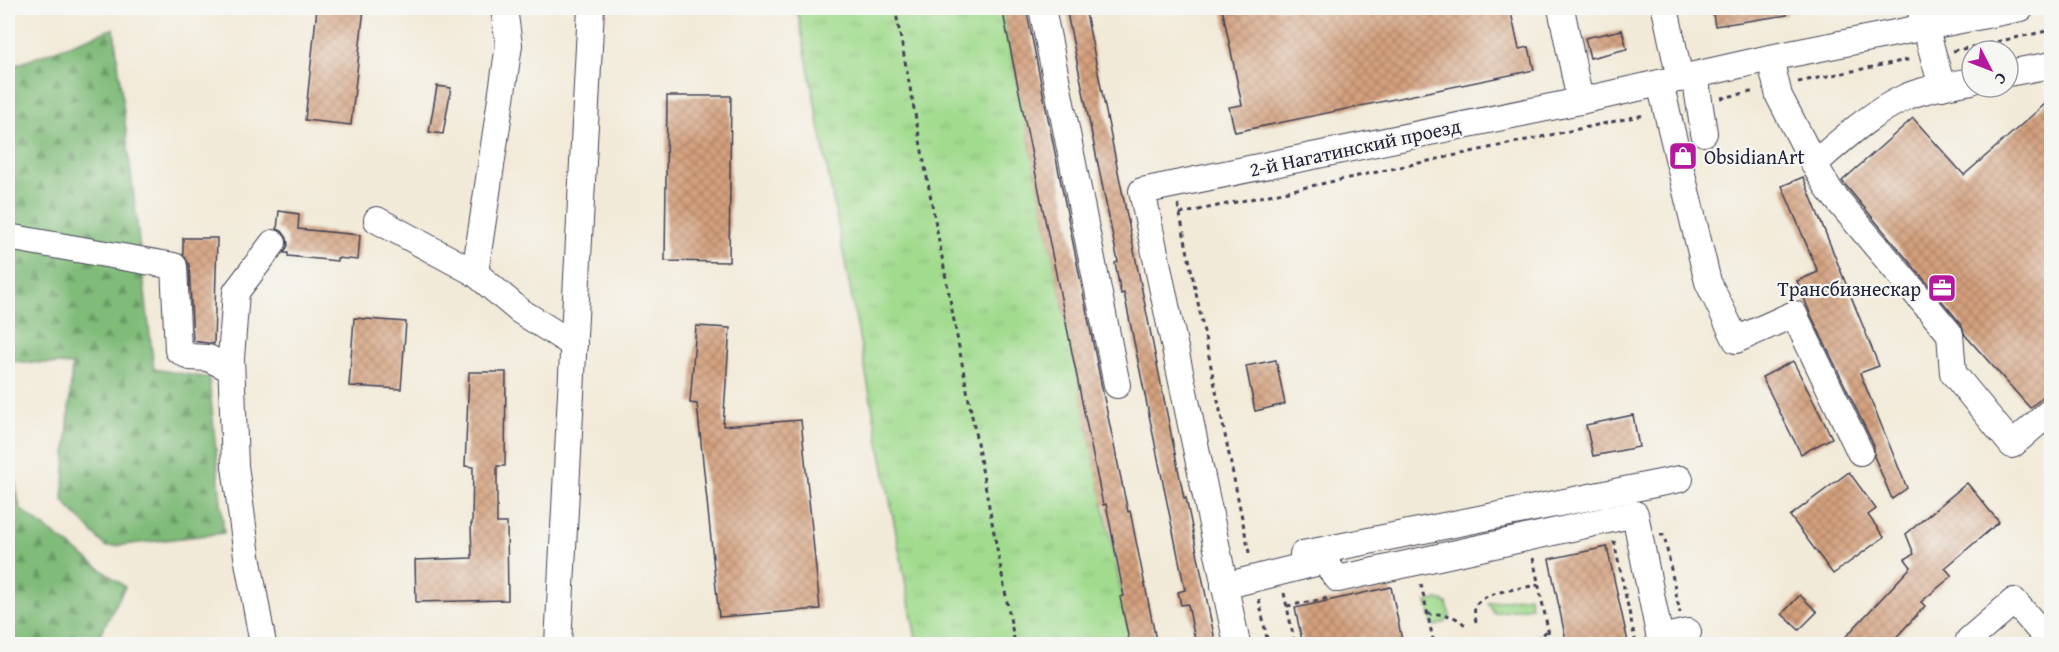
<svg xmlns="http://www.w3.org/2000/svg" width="2059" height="652" font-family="'Gentium Book Plus',serif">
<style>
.grass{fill:url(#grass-tufts);stroke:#627e64;stroke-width:1.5}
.forest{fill:url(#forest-firs);stroke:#516e5a;stroke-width:1.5}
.green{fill:#a1db8e;stroke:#627e64;stroke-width:1.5}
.building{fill:url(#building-cross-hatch)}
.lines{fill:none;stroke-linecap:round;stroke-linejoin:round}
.minor-casing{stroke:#414053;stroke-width:28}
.path{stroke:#414053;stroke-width:3;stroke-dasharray:4.5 4.5;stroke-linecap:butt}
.minor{stroke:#fff;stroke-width:26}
.labels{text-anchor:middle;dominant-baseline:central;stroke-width:4.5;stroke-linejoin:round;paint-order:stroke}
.street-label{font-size:20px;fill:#22223b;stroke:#f6f6f2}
.poi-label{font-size:20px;fill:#22223b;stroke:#f6f6f2;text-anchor:start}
</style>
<defs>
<pattern id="grass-tufts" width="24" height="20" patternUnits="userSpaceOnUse" patternTransform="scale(1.5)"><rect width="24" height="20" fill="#a1db8e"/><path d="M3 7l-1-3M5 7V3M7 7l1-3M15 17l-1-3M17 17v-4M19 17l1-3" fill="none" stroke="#8abc7b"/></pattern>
<pattern id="forest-firs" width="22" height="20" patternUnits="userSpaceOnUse" patternTransform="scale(1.5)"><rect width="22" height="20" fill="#80bb79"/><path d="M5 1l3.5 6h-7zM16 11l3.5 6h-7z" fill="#689864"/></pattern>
<pattern id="building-cross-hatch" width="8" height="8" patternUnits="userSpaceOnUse" patternTransform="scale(1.5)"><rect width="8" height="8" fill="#d4a07d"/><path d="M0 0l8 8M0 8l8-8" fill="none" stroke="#ac8268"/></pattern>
</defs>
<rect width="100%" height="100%" fill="#f6f6f2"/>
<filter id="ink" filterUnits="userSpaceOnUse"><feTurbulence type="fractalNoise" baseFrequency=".0167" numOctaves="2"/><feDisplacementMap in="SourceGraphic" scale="12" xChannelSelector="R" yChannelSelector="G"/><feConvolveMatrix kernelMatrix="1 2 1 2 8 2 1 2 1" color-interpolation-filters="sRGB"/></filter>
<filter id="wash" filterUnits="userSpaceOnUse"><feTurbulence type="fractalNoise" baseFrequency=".008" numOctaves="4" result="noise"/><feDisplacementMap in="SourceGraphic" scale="24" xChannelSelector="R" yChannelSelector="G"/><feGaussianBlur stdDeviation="1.35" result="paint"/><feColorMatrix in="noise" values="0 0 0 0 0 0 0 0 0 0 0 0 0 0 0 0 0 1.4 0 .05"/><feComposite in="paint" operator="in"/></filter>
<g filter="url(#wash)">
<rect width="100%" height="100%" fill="#f2ead8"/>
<polygon class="grass" points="797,8 1002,8 1132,644 917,644"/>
<g class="forest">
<polygon points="114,28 154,369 209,378 224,533 106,547 63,501 72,365 12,361 8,373 8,68"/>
<polygon points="8,447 20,509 125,587 95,644 8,644"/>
</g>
<g class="green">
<polygon points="1529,596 1531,607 1494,613 1488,603"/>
<polygon points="1438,599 1447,603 1450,617 1446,622 1436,626 1432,625 1427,602"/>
</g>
<g id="blocks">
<g class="building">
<polygon points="317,8 364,8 351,125 305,120"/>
<polygon points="1002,8 1026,8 1102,388 1128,512 1130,511 1157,645 1130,645 1120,597 1124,596 1106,504 1103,505"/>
<polygon points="1066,8 1085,8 1184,498 1186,498 1216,645 1196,645 1188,604 1181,605 1178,592 1185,590 1124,293 1121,294 1115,263 1118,262"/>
<polygon points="1222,8 1510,8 1519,49 1529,47 1534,70 1235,132 1229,107 1242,105"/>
<polygon points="1712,8 1787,8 1787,15 1715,26"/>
<polygon points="1622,30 1627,49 1590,58 1585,38"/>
<polygon points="437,86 451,88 443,134 429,132"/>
<polygon points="667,96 731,96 729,262 665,261"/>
<polygon points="2052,98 2052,389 2030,408 1965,335 1961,324 1842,181 1913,118 1964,175"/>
<polygon points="1803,177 1879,366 1860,373 1907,488 1892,499 1874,456 1874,446 1810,313 1797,281 1818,272 1782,186"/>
<polygon points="279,211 299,214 298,229 360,235 358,260 337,258 337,261 288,256 288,253 284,253 288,245 287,238 282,231 277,229"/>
<polygon points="183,238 217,238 214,344 193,341 189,265 183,254"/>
<polygon points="354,318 406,322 401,389 349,386"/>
<polygon points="696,326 730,328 723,426 801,420 820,609 719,617 697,404 690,403"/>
<polygon points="1276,360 1285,404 1255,411 1246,366"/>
<polygon points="1793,361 1832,438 1801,454 1762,377"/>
<polygon points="469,372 506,372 505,466 497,466 497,523 507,523 508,600 416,602 415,560 472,558 471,524 472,524 473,467 465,466"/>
<polygon points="1633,415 1639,447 1593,456 1586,425"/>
<polygon points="1849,472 1876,509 1868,515 1884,537 1833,574 1790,516"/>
<polygon points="1967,483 1999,522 1945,568 1952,576 1921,602 1925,606 1889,645 1838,645 1911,567 1905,559 1914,554 1906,534"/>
<polygon points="1607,547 1628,642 1618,645 1567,645 1549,559"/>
<polygon points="1391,587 1403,645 1303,645 1295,608"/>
<polygon points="1800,595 1817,612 1799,630 1782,614"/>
</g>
</g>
</g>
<g filter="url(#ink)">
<use href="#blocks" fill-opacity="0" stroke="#414053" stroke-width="1.5"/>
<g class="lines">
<g class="minor-casing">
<g id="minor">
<polyline points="1042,8 1117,385"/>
<polyline points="1561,8 1580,101"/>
<polyline points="1665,8 1680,79"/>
<polyline points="1920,8 1942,87"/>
<polyline points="1770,58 1779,96 1814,164"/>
<polyline points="2008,73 2052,65"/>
<polyline points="1695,75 1704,133"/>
<path d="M1972,81C1951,85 1928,88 1908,96C1872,112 1843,139 1814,164L1830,191L1950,334L1953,373L2012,445L2052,410"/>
<polyline points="1660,83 1708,282 1736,340 1794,314 1860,452"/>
<polyline points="377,220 475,273 520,311 574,345"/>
<polyline points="8,237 174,266 178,350 190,357 208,358 231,369"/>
<polyline points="475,273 509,45 504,8"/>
<polyline points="1303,554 1680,479"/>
<polyline points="1224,586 1324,561 1338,579 1635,514 1661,644"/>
<polyline points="1660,638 1688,632"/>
<polyline points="1969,640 2014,601 2052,644"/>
<polyline points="263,644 247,556 235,466 231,358 236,292 273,243"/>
<polyline points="558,644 591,8"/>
<polyline points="1237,644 1142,191 1580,101 1770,58 2021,8"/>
</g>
</g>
<g class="path">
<polyline points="895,8 1015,644"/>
<polyline points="1953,51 2052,30"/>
<polyline points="1798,82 1912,59"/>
<polyline points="1721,98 1756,91"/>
<polyline points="1178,205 1250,557"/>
<polyline points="1180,214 1644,115"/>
<polyline points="1660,535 1664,535 1680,613"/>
<polyline points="1614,541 1636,644"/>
<polyline points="1533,558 1551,644"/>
<polyline points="1421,584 1434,644"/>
<polyline points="1284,593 1295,644"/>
<polyline points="1259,599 1268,644"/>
<polyline points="1287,606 1329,598"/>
<path d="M1427,614C1444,614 1454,614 1466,626"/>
<path d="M1476,622C1475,617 1474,611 1475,607C1481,591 1524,588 1539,585"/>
<polyline points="1509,644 1542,636 1548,629"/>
</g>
<use href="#minor" class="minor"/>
</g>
</g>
<defs>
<g id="shop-square" transform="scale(1.5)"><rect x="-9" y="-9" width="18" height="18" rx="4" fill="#b5179e" stroke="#f6f6f2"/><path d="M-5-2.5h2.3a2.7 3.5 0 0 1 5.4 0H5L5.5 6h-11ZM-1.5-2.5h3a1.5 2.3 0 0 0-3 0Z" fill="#fff"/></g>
<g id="office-square" transform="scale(1.5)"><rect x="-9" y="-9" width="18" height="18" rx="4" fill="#b5179e" stroke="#f6f6f2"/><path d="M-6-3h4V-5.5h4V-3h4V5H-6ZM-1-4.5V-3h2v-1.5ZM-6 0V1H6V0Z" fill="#fff"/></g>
</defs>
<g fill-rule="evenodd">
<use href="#shop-square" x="1683" y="156"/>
<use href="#office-square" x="1942" y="288"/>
</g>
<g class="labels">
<g class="street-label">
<text transform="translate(1355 147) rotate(-12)">2-й Нагатинский проезд</text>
</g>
<g class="poi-label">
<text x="1704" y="156">ObsidianArt</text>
<text x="1921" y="288" text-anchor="end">Трансбизнескар</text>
</g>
</g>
<rect width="2059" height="652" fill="none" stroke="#f6f6f2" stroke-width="30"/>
<g transform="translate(1990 69) rotate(132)"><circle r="28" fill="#f6f6f2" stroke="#a1a1a9" stroke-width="1.5"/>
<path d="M0-4.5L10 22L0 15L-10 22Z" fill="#b5179e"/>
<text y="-9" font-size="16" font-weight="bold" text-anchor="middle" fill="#22223b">С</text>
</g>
</svg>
